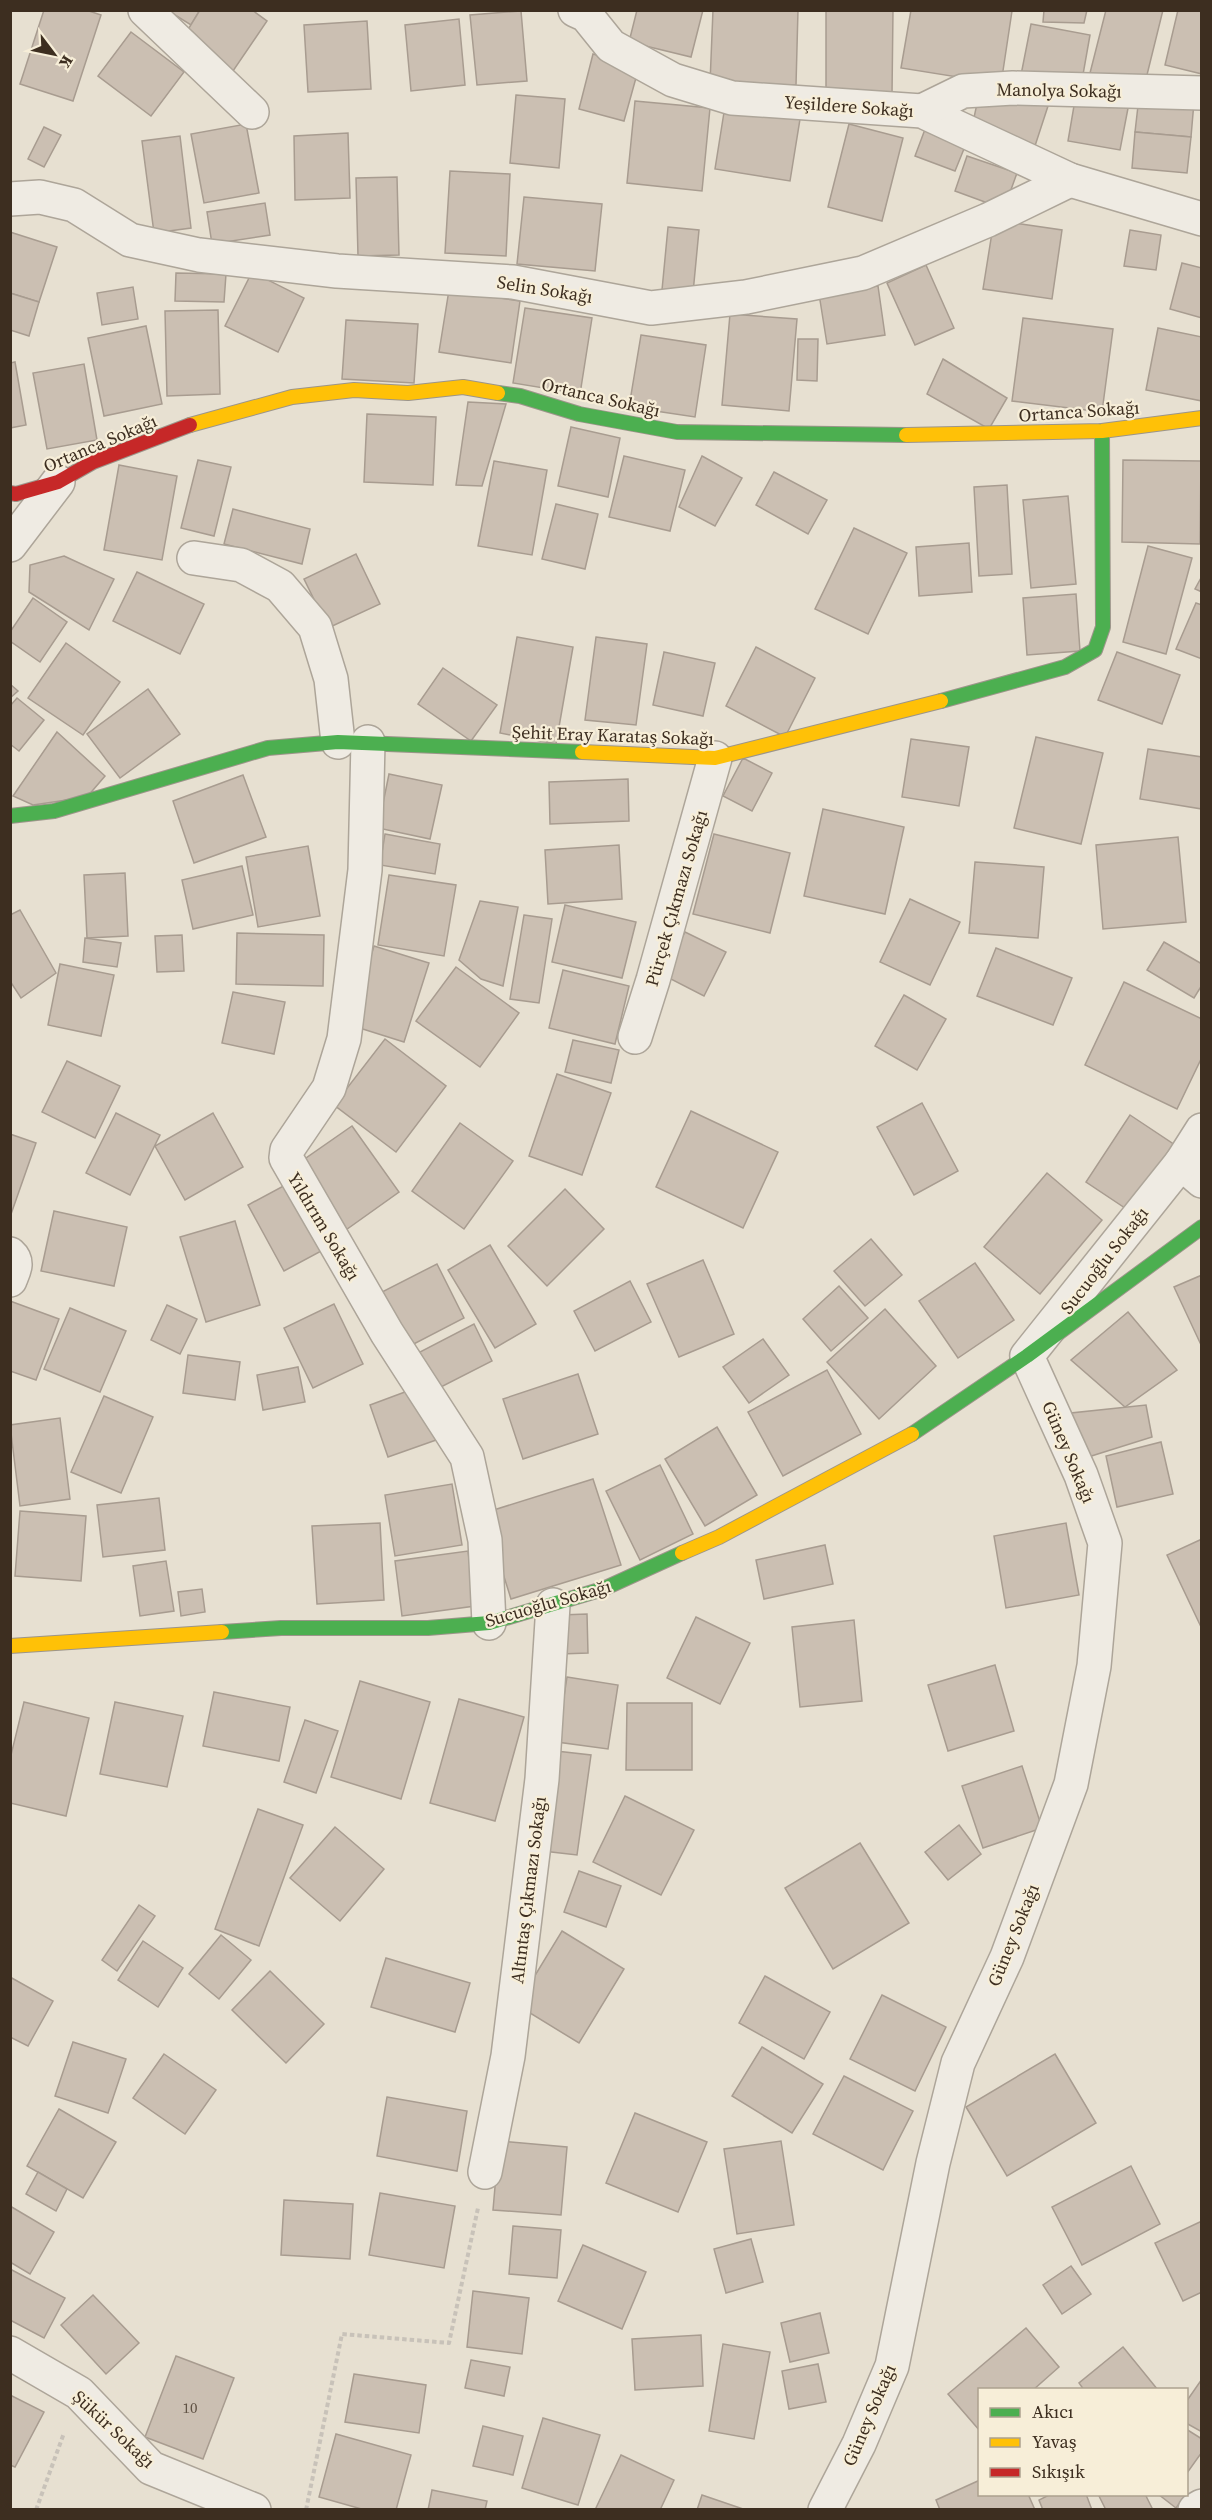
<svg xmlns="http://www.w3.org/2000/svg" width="1212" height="2520" font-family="'Source Serif 4',serif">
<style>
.building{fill:#cbbfb2;stroke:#a89c90;stroke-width:1.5}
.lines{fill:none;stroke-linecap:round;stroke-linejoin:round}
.street-casing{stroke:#ada599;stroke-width:36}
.fast-casing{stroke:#9c958a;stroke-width:16}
.slow-casing{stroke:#9c958a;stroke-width:16}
.jam-casing{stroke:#9c958a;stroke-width:16}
.path{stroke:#c8c2b9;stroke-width:4;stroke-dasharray:4.5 3;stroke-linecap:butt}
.street{stroke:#efebe3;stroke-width:33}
.fast{stroke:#4caf50;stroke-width:14}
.slow{stroke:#ffc107;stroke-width:14}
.jam{stroke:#c62828;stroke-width:14}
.labels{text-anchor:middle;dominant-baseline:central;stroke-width:4.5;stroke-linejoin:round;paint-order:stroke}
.number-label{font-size:15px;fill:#605244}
.street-label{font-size:18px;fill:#3d2e20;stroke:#f7eed8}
</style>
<rect width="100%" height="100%" fill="#e7e0d1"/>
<g class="building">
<polygon points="44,10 86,10 101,15 73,101 20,84"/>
<polygon points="167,10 200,10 191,25"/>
<polygon points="200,10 252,10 267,21 233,71 184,36"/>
<polygon points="637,10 703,10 691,57 629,42"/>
<polygon points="713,10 798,10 796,85 710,83"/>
<polygon points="826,10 893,10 892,95 826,95"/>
<polygon points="911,10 1012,11 1001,84 901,68"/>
<polygon points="1044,10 1087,10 1084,23 1043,22"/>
<polygon points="1106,10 1163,10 1144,87 1090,73"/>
<polygon points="1178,10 1202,10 1202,74 1165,65"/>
<polygon points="521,11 527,81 477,85 470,15"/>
<polygon points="459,19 465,85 411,91 405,25"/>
<polygon points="367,21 371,89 308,92 304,25"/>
<polygon points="1031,24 1090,35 1081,86 1021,75"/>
<polygon points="131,32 184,72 151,116 98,76"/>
<polygon points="593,54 639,67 624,121 579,109"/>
<polygon points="979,94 1048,106 1033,152 972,127"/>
<polygon points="1076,94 1129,103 1120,150 1068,141"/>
<polygon points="516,95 565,99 559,168 510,163"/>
<polygon points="1139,97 1194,102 1191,137 1135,132"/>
<polygon points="635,101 710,108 702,191 627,183"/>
<polygon points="725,106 800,119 790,181 715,169"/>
<polygon points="246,124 259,193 204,203 191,134"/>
<polygon points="849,124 903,138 882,221 828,207"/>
<polygon points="927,124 968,139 955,171 915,156"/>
<polygon points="44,127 61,135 44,167 28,159"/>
<polygon points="1135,132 1191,137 1187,173 1132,168"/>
<polygon points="348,133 350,198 295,200 294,136"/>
<polygon points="180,136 191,228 154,233 142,141"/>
<polygon points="967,156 1017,173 1004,209 955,191"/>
<polygon points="450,171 510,174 506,256 445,253"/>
<polygon points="397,177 399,255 358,256 356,178"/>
<polygon points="524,197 602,204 595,271 517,264"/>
<polygon points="265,203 270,235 212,244 207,212"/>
<polygon points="994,220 1062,230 1052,299 983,289"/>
<polygon points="668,227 699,230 693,293 662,290"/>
<polygon points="1130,230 1161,235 1156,270 1124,266"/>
<polygon points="10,232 57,247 39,302 10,293"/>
<polygon points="1182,263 1202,268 1202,318 1170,309"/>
<polygon points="926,265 954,328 915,345 887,283"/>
<polygon points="252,272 304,298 278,352 225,326"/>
<polygon points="176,273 226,274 224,302 175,301"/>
<polygon points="878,286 885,335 827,344 819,294"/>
<polygon points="133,287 138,319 102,325 97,293"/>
<polygon points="449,290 520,301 511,363 439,352"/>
<polygon points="10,293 39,302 29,336 10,330"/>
<polygon points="525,308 592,318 580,394 513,383"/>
<polygon points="218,310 220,394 167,396 165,311"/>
<polygon points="730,314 797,319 789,411 722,405"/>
<polygon points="1023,318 1113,329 1102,412 1012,401"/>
<polygon points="346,320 418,324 414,383 342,379"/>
<polygon points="146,326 162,404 104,416 88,338"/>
<polygon points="1158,328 1202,337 1202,401 1146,390"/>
<polygon points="641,335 706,345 695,417 629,407"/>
<polygon points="798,339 818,339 817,381 797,380"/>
<polygon points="943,359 1007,398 989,429 927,394"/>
<polygon points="15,362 26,425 10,428 10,363"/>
<polygon points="84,364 97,440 47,449 33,373"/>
<polygon points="468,402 506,404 482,486 456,485"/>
<polygon points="367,414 436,417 433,485 364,482"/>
<polygon points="571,427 620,438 608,497 558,486"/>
<polygon points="624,456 685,470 670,531 609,517"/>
<polygon points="702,456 742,478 715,526 679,507"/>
<polygon points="198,460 231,467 214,536 181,528"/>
<polygon points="1123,460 1201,461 1200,544 1122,542"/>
<polygon points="494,461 547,470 532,555 478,546"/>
<polygon points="119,465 177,476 162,560 104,550"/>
<polygon points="774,472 827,500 808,534 756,505"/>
<polygon points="1007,485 1012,574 979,576 974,487"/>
<polygon points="1068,496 1076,584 1031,588 1023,500"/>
<polygon points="556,504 598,514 585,569 542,559"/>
<polygon points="233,509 310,529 302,564 224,544"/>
<polygon points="854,528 907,553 868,634 815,609"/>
<polygon points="969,543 972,592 919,596 916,547"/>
<polygon points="1148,546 1192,558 1166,654 1123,642"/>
<polygon points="356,554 380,604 328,628 304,579"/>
<polygon points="64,556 114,579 89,630 29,592 30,565"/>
<polygon points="137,572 204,604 180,654 113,621"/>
<polygon points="1202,576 1202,592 1195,589"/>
<polygon points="1076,594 1080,651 1027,655 1023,598"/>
<polygon points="33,598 67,622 40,662 10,641 10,632"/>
<polygon points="1196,603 1202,605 1202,659 1176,649"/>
<polygon points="517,637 573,647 556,744 500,733"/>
<polygon points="596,637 647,644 636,725 585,720"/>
<polygon points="66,643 120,682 83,735 28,698"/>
<polygon points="756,647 815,678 785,737 726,706"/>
<polygon points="664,652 715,663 703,716 653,705"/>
<polygon points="1117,652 1180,675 1162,724 1098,700"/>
<polygon points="443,668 497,705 471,741 418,704"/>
<polygon points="10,684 18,691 10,698"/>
<polygon points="148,689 180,734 120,778 87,734"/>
<polygon points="17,698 44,720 19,751 10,744 10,706"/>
<polygon points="57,732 105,776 87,797 33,805 13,796"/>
<polygon points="1036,737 1103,753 1081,844 1014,828"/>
<polygon points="911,739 969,747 959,806 902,797"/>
<polygon points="1148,749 1202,757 1202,809 1140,799"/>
<polygon points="743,758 772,773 752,811 723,796"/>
<polygon points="389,774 442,785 430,839 378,828"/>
<polygon points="243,775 266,837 194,863 173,801"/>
<polygon points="628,779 629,821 550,824 549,782"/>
<polygon points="823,809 904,827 885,914 804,896"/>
<polygon points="385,834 440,844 435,874 380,865"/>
<polygon points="714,834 790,853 770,933 693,914"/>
<polygon points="1178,837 1186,922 1103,929 1096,845"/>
<polygon points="619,845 622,899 548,904 545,850"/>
<polygon points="308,846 320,916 258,927 246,857"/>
<polygon points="975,862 1044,867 1038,938 969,933"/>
<polygon points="242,866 253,915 193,929 182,880"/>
<polygon points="125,873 128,936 87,938 84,875"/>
<polygon points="389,875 456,885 444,956 378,945"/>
<polygon points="910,899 960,922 930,985 880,962"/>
<polygon points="480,901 518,907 503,986 481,979 459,960"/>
<polygon points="565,905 636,922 622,978 552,962"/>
<polygon points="20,910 56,973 21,998 10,981 10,915"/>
<polygon points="524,915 552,919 539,1003 510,999"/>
<polygon points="685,932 726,952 704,996 663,975"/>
<polygon points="237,933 324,935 323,986 236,984"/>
<polygon points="182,935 184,971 157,972 155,936"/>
<polygon points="85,938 121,943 117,967 83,962"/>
<polygon points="1164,942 1202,964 1202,985 1194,998 1147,970"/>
<polygon points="374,946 429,963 404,1042 350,1025"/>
<polygon points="996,948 1072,978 1053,1025 977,996"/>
<polygon points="60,964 114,975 101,1036 48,1025"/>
<polygon points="456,967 519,1013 480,1067 416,1021"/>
<polygon points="563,970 629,986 615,1044 549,1028"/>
<polygon points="1124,982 1202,1019 1202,1057 1177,1109 1085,1065"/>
<polygon points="233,992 285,1002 274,1054 222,1043"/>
<polygon points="904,995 946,1019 917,1070 875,1046"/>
<polygon points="385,1039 446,1086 396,1152 334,1105"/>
<polygon points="573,1040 619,1050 611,1083 565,1072"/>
<polygon points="67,1061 120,1086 95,1138 42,1112"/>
<polygon points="557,1074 611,1093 582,1175 529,1156"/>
<polygon points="922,1103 958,1171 914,1195 877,1127"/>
<polygon points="691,1111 778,1152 743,1228 656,1187"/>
<polygon points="116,1113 160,1135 130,1195 86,1173"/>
<polygon points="213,1113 243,1167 185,1200 155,1146"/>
<polygon points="1130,1115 1175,1145 1131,1212 1086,1182"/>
<polygon points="460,1123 513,1161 464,1229 412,1191"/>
<polygon points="352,1126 399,1192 343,1232 296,1165"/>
<polygon points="10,1134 36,1143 10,1217"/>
<polygon points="1047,1173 1102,1220 1040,1294 984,1247"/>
<polygon points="289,1183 325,1249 284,1271 248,1205"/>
<polygon points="565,1189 604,1229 547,1286 508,1246"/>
<polygon points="54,1211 127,1227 114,1286 41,1271"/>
<polygon points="235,1221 260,1305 206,1322 180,1237"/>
<polygon points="871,1239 902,1275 865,1306 834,1271"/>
<polygon points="490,1245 536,1324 495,1348 448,1270"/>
<polygon points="703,1260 734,1334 679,1357 647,1284"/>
<polygon points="975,1263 1014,1320 958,1358 919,1301"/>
<polygon points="437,1264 464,1318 408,1347 380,1293"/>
<polygon points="1202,1275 1202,1347 1174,1287"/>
<polygon points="630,1281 651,1322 595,1351 574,1311"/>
<polygon points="839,1286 868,1318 831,1351 803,1319"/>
<polygon points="10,1301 59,1319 36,1380 10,1371"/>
<polygon points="334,1304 363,1364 313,1388 284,1328"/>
<polygon points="167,1305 197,1319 180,1354 151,1340"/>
<polygon points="70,1308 126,1331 100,1392 44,1369"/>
<polygon points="885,1309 936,1366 879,1419 827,1362"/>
<polygon points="1128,1312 1177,1370 1125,1407 1071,1360"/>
<polygon points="474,1324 492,1361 437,1389 418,1353"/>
<polygon points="763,1339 789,1375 749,1403 723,1367"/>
<polygon points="188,1355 240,1362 235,1400 183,1393"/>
<polygon points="298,1367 305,1402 263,1410 257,1375"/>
<polygon points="827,1370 861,1434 783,1476 748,1412"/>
<polygon points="578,1374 598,1434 523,1459 503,1399"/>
<polygon points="421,1386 439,1439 388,1457 370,1405"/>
<polygon points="104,1396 153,1417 121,1493 71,1472"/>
<polygon points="1146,1405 1152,1437 1085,1458 1071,1413"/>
<polygon points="60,1418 70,1499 20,1506 10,1425"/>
<polygon points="717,1427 757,1495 705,1526 665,1459"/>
<polygon points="1161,1442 1173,1494 1117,1507 1106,1456"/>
<polygon points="660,1465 693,1534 640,1560 606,1491"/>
<polygon points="593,1479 621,1565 511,1599 484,1513"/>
<polygon points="452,1484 462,1545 395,1556 385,1495"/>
<polygon points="159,1498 165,1550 103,1557 97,1505"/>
<polygon points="20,1511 86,1516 81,1581 15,1576"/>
<polygon points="380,1523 384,1600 317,1604 312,1526"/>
<polygon points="1066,1523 1079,1595 1006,1608 994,1536"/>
<polygon points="1202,1539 1202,1629 1167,1555"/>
<polygon points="825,1545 833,1584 764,1599 756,1560"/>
<polygon points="468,1551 475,1606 402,1616 395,1561"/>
<polygon points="166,1561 174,1611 140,1616 133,1566"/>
<polygon points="202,1589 205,1612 181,1616 178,1592"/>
<polygon points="587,1614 588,1653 560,1654 560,1615"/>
<polygon points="696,1617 750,1643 720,1704 667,1678"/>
<polygon points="854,1620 862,1701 800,1707 792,1627"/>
<polygon points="995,1665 1014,1731 948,1751 928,1685"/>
<polygon points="567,1677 618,1685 608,1749 557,1742"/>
<polygon points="360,1681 430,1702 401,1799 331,1777"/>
<polygon points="214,1692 290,1707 279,1761 203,1746"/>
<polygon points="459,1699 524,1717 495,1821 430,1803"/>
<polygon points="24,1702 89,1718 66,1816 10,1803 10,1759"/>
<polygon points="115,1702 183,1716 167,1787 100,1774"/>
<polygon points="627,1703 692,1703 692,1770 626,1770"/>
<polygon points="305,1720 338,1731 316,1793 284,1782"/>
<polygon points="556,1751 591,1755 577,1855 543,1851"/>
<polygon points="1022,1766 1042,1828 983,1848 962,1786"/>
<polygon points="625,1796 694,1830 661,1895 593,1862"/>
<polygon points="258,1809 303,1825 259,1946 215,1929"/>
<polygon points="959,1825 981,1854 948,1880 925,1852"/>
<polygon points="335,1827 384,1869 340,1921 290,1878"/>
<polygon points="860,1843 909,1923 833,1969 785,1888"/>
<polygon points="579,1871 621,1886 606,1927 564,1912"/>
<polygon points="139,1905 155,1916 117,1971 102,1960"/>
<polygon points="562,1931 624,1969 579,2043 517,2005"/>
<polygon points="221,1935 251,1960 219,1999 189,1974"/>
<polygon points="143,1941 183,1968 158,2007 118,1980"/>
<polygon points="386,1958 470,1983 455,2032 371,2007"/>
<polygon points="270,1971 324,2024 286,2063 232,2010"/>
<polygon points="765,1976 830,2012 804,2059 739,2023"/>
<polygon points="10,1977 53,2001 28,2046 10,2037"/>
<polygon points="882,1995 946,2027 915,2091 850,2059"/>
<polygon points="73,2042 126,2059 108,2113 55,2096"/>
<polygon points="762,2047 823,2084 792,2133 732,2096"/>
<polygon points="164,2054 216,2090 185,2134 133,2098"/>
<polygon points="1055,2054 1096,2123 1007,2176 966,2107"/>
<polygon points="844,2076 913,2111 883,2170 813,2134"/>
<polygon points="387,2097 467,2111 457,2171 377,2156"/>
<polygon points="59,2109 116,2142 83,2198 27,2166"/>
<polygon points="635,2113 707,2142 678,2212 606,2183"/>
<polygon points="499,2141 567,2147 561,2215 493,2210"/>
<polygon points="781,2141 794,2225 737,2234 724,2149"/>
<polygon points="1131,2166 1160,2224 1082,2265 1052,2207"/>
<polygon points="38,2172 67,2189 56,2211 26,2194"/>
<polygon points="380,2193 455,2206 444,2268 369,2255"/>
<polygon points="284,2200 353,2204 350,2259 281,2255"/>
<polygon points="10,2206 54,2232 30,2274 10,2262"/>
<polygon points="1202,2221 1202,2292 1183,2301 1155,2243"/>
<polygon points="513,2226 561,2230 557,2278 509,2274"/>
<polygon points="751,2239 763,2282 726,2293 714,2249"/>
<polygon points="583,2245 646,2272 622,2329 558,2301"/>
<polygon points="1071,2266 1091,2294 1062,2314 1043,2285"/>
<polygon points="10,2269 65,2298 44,2338 10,2320"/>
<polygon points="473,2291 529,2298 522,2354 467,2347"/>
<polygon points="93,2295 139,2343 106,2374 61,2325"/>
<polygon points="820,2313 829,2353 790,2362 781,2323"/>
<polygon points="1026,2328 1059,2367 1033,2390 980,2390 980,2431 948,2394"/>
<polygon points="701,2335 703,2386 635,2390 632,2339"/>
<polygon points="723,2344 770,2352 754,2439 709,2431"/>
<polygon points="1123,2347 1158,2390 1084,2390 1079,2383"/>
<polygon points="176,2356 234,2378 203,2459 145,2437"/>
<polygon points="471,2360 510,2367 504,2396 465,2388"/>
<polygon points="818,2364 826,2402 789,2409 782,2371"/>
<polygon points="354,2374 426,2385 419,2433 345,2422"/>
<polygon points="1202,2379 1202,2432 1186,2423 1186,2402"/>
<polygon points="10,2395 44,2412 15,2467 10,2465"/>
<polygon points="543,2418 600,2435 578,2505 522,2488"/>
<polygon points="483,2426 523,2436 513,2475 473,2466"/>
<polygon points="1186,2429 1202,2439 1202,2452 1187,2473"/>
<polygon points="336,2434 411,2455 396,2510 365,2510 319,2497"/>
<polygon points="621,2455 674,2480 660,2510 595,2510"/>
<polygon points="980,2480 980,2494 1028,2494 1035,2510 940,2510 936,2500"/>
<polygon points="432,2490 487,2501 485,2510 428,2510"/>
<polygon points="1051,2494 1086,2494 1092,2510 1043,2510 1039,2500"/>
<polygon points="1098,2494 1145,2494 1153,2510 1106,2510"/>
<polygon points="1158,2494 1186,2494 1176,2508"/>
<polygon points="702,2495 746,2510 697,2510"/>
</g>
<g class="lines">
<g class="street-casing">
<g id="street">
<polyline points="145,10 252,112"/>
<polyline points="575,10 586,15 611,46 673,80 732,98 922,111 1070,180 1202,219"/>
<polyline points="922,111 963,91 1013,88 1202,93"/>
<polyline points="10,199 40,197 74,205 130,240 199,255 337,271 513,282 651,308 746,297 863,273 988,220 1070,180"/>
<polyline points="10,545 58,482"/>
<polyline points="194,558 241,565 280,586 315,627 331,679 338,742"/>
<polyline points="368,742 365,870 344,1039 329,1088 287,1150 286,1158 387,1333 467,1457 485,1540 489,1623"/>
<polyline points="635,1037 653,980 715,758"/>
<polyline points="1181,1163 1202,1181"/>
<path d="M10,1254C19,1262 14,1270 10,1280"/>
<polyline points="485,2172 508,2056 542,1779 553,1605"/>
<polyline points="10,2353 79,2393 151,2468 254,2510"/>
<polyline points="825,2510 859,2444 892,2366 933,2163 958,2063 1007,1957 1071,1784 1094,1666 1105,1543 1081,1475 1027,1356 1181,1163 1202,1130"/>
<polyline points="1195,2510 1202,2506"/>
</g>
</g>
<g class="fast-casing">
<g id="fast">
<polyline points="498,393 520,396 579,414 677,432 906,435"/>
<polyline points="941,701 1065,667 1095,650 1103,627 1102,431"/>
<polyline points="10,816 54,811 268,748 338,742 582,752"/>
<polyline points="912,1434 1027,1356 1202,1227"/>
<polyline points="222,1632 281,1628 428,1628 489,1623 603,1589 682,1553"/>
</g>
</g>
<g class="slow-casing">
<g id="slow">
<polyline points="190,425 292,397 354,390 408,393 463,387 498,393"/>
<polyline points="906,435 1102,431 1202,418"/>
<polyline points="582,752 715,758 941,701"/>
<polyline points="682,1553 719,1537 912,1434"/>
<polyline points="10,1646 222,1632"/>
</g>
</g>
<g class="jam-casing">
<polyline id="jam" points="10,493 16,494 58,482 93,462 190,425"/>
</g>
<g class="path">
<polyline points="36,2510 64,2433"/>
<polyline points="306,2510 342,2334 449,2343 478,2208"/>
</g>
<use href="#street" class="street"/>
<use href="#fast" class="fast"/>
<use href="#slow" class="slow"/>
<use href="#jam" class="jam"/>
</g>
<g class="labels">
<g class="number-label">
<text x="190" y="2407">10</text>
</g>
<g class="street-label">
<text transform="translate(1059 90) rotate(1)">Manolya Sokağı</text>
<text transform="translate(849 106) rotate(4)">Yeşildere Sokağı</text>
<text transform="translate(545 289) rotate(9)">Selin Sokağı</text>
<text transform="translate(601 397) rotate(13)">Ortanca Sokağı</text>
<text transform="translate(1079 411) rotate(-4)">Ortanca Sokağı</text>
<text transform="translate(100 443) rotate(-23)">Ortanca Sokağı</text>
<text transform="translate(613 735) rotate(2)">Şehit Eray Karataş Sokağı</text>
<text transform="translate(676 898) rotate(-74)">Pürçek Çıkmazı Sokağı</text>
<text transform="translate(324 1226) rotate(59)">Yıldırım Sokağı</text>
<text transform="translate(1104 1260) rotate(-52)">Sucuoğlu Sokağı</text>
<text transform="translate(1069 1452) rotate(67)">Güney Sokağı</text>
<text transform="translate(548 1603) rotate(-16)">Sucuoğlu Sokağı</text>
<text transform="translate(528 1890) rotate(-83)">Altıntaş Çıkmazı Sokağı</text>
<text transform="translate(1013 1935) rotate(-68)">Güney Sokağı</text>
<text transform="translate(869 2415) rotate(-67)">Güney Sokağı</text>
<text transform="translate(114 2429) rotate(43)">Şükür Sokağı</text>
</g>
</g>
<rect width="1212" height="2520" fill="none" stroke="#3d2e20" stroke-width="24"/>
<rect x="978" y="2388" width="210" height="108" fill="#f7eed8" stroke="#ada18e" stroke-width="1.5"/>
<rect x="990" y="2408" width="30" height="9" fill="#4caf50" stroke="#ada18e" stroke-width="1.5"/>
<text x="1032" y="2418" font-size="18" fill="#3d2e20">Akıcı</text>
<rect x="990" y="2438" width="30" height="9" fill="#ffc107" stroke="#ada18e" stroke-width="1.5"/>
<text x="1032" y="2448" font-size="18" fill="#3d2e20">Yavaş</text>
<rect x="990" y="2468" width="30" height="9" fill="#c62828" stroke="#ada18e" stroke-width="1.5"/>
<text x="1032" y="2478" font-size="18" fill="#3d2e20">Sıkışık</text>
<g transform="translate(54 54) rotate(122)" stroke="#f7eed8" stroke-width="4.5" paint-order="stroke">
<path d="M0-4.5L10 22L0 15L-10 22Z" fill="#3d2e20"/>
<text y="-9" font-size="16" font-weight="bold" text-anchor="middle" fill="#3d2e20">K</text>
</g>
</svg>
